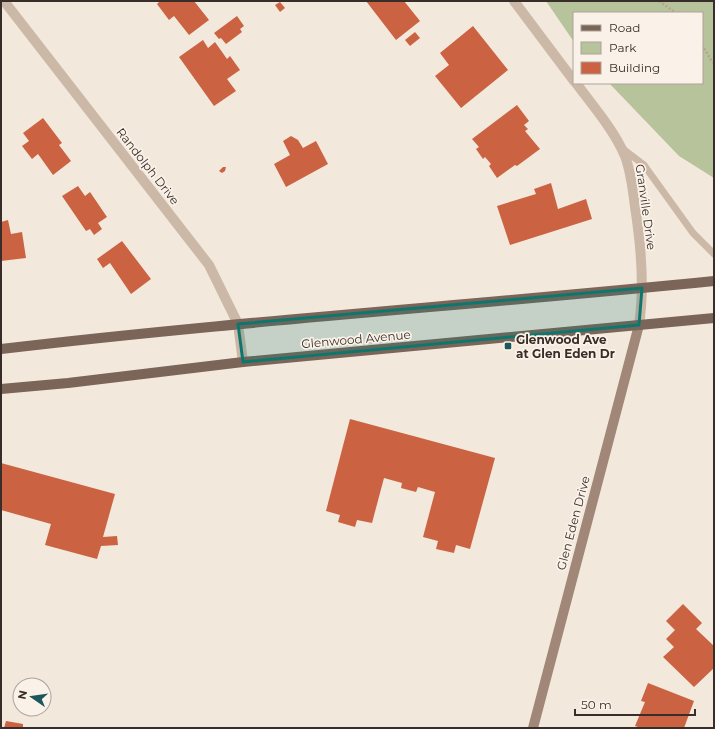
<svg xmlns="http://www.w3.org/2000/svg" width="715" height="729" font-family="Montserrat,sans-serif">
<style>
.green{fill:#b6c39b}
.building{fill:#cb6342}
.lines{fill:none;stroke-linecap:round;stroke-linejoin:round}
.path{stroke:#b8a291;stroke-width:2.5;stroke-dasharray:2 2;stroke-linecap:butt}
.service{stroke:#ccb8a7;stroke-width:7}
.minor{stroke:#ccb8a7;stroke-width:10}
.secondary{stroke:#a08778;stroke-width:10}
.primary{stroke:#7b6458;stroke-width:10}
.marked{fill:#0f766e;fill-opacity:0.2;stroke:#0f766e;stroke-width:3;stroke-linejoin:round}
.poi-dot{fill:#1b575c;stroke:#faf2e8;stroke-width:1.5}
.labels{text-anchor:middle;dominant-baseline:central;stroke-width:3.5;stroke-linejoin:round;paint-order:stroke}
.street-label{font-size:12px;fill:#382d28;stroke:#faf2e8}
.poi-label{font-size:12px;font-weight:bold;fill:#382d28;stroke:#faf2e8;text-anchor:start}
</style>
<rect width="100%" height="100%" fill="#f3e8dc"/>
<polygon class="green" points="546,1 714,1 714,178 679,156 609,83 702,83 702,13 574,13 574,42"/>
<g class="building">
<polygon points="160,1 194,1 209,20 189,35 174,16 169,20 157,4"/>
<polygon points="366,1 404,1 420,21 396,40"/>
<polygon points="280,2 285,8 280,12 275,5"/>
<polygon points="237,16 244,26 240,29 242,32 226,44 221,38 219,39 214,33"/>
<polygon points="473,26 508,70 461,108 435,76 449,65 440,53"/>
<polygon points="415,32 420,38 410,46 405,40"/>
<polygon points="203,40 208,48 215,42 227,59 230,56 240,70 227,79 236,91 214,106 179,57"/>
<polygon points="517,105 529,121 524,125 528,129 525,131 540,149 517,166 515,165 497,178 489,166 491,164 485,157 483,159 476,149 479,147 472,139"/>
<polygon points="43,118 62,143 59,145 71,161 53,175 38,154 32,159 22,146 29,141 23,133"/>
<polygon points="291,136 298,140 303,148 316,141 328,164 286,187 274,164 290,155 283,141"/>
<polygon points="223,167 226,167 225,171 222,173 219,171"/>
<polygon points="551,183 558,209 586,199 592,219 510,245 497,206 536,194 534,189"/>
<polygon points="78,186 85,196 90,192 107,217 98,223 102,229 94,235 90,229 86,231 62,196"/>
<polygon points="8,220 11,234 22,232 26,258 1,261 1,222"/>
<polygon points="122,241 151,279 131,294 110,263 103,268 97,259"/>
<polygon points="350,419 495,458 470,549 456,545 454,553 436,549 438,541 423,537 435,492 418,487 416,492 401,488 402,483 384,478 372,523 357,520 355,527 338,522 340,515 326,511"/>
<polygon points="1,463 115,494 103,537 117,536 118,545 101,546 97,559 45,545 51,524 1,510"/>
<polygon points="683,604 702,623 696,629 714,646 714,668 694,687 663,657 674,647 666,639 675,630 666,621"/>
<polygon points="648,683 694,701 684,728 641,728 635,726 645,702 641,701"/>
<polygon points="6,721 23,724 23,728 4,728"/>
</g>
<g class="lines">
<g class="path">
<polyline points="659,1 676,13"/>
<polyline points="702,45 711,60 714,63"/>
</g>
<polyline class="service" points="623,149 644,165 693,233 714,254"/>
<g class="minor">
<polyline points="4,1 209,265 238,324 243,362"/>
<polyline points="514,1 574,81"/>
<path d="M576,83C593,106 614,130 625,156C631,172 633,190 635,207C641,245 645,286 639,325"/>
</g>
<polyline class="secondary" points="533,728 639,325"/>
<g class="primary">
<path d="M1,349C238,321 476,305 714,281"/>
<polyline points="1,389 68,383 243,362 714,318"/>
</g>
</g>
<path class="marked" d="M642,288L639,325L243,362L238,324Z"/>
<rect class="poi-dot" x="504" y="342" width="8" height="8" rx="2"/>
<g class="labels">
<g class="street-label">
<text transform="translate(148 166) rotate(52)">Randolph Drive</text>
<text transform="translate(646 207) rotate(82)">Granville Drive</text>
<text transform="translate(356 339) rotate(-5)">Glenwood Avenue</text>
<text transform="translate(573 523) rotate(-75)">Glen Eden Drive</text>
</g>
<g class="poi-label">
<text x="516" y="339">Glenwood Ave<tspan x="516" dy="14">at Glen Eden Dr</tspan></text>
</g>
</g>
<rect width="715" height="729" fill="none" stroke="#382d28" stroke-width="4"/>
<rect x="573" y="12" width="130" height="72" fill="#faf2e8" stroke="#aca39b"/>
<rect x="581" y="25" width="20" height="6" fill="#7b6458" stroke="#aca39b"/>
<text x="609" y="32" font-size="12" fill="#382d28">Road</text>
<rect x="581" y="42" width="20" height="12" fill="#b6c39b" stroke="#aca39b"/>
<text x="609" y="52" font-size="12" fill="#382d28">Park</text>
<rect x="581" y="62" width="20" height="12" fill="#cb6342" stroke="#aca39b"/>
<text x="609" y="72" font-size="12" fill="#382d28">Building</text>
<g transform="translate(32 697) rotate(283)"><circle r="19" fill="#faf2e8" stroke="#aca39b"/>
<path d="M0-3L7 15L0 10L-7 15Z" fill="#1b575c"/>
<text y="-6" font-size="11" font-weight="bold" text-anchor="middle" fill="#382d28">N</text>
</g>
<path d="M575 709v6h120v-6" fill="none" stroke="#382d28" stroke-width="2"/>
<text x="581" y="709" font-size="12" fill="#382d28" stroke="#faf2e8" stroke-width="3" paint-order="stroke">50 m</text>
</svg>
